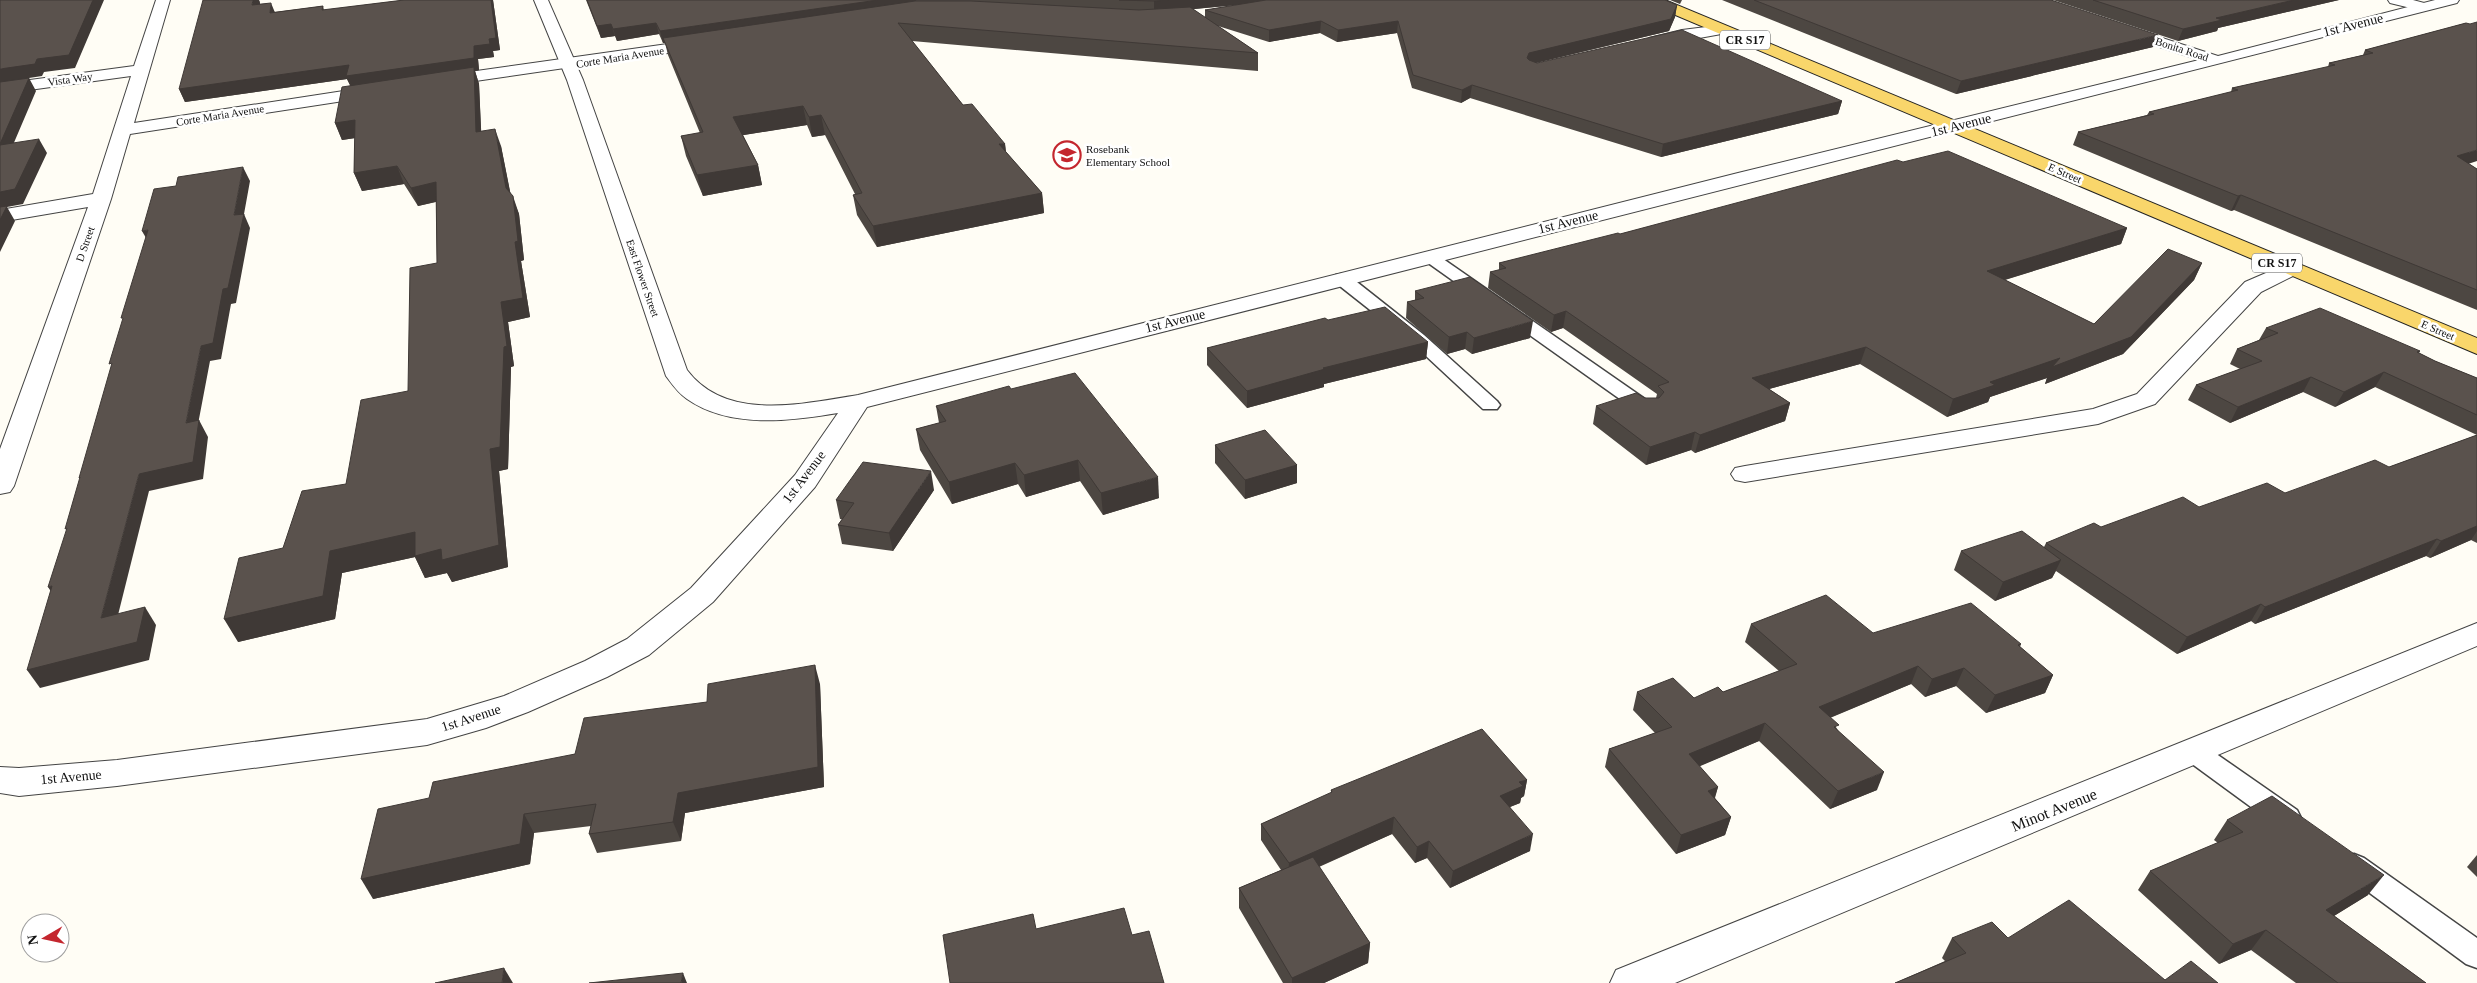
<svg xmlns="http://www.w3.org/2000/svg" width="2477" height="983" font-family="'Times New Roman',serif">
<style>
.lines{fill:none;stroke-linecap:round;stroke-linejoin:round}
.service-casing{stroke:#444;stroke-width:3}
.minor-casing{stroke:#444;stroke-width:2}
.tertiary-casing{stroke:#444;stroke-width:2}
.primary-casing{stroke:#222;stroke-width:2}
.service{fill:#fff;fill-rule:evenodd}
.minor{fill:#fff;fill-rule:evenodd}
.tertiary{fill:#fff;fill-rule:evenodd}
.primary{fill:#f9d66b;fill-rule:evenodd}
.wall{fill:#4d4742;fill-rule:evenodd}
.shaded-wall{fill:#3f3936}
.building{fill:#5a524d;stroke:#3f3936}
.labels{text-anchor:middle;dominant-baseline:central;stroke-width:5;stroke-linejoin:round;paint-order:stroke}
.far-street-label{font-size:11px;fill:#111;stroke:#fff}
.far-poi-label{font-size:11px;fill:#111;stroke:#fff;text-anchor:start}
.shield{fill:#fff;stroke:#585858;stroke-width:1}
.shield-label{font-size:12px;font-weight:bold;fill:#111}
.street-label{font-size:14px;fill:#111;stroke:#fff}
.near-street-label{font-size:16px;fill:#111;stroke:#fff}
</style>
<rect width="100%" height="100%" fill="#fffdf5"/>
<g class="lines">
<g class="service-casing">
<g id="service">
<polygon points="1430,252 1436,254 1655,406 1658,410 1655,414 1641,414 1424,260 1422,257 1424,254"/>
<polygon points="1342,274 1348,275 1424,335 1497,401 1500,405 1497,409 1483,409 1412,343 1336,283 1334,279 1336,275"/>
<polygon points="2193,741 2202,744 2297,810 2301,818 2297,826 2287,829 2277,826 2184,758 2180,751 2184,744"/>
<polygon points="2354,854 2364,858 2477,938 2477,968 2466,964 2344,874 2340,866 2344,858"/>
</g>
</g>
<g class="minor-casing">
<g id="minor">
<polygon points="156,0 170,0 134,123 376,86 382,87 384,91 382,95 376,96 130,134 111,199 14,486 10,492 0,494 0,449 88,207 0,222 0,210 93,194 131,76 0,94 0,84 134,66"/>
<polygon points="2388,0 2413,0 2428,4 2430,7 2423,11 2390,3"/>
<polygon points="1722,25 1730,30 1727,33 1655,46 1647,41 1649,38 1682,30"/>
<polygon points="703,39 711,44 709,47 441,86 435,85 433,81 435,77 441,76"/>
<polygon points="2289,263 2297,264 2300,269 2297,274 2261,292 2155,404 2098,424 1745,482 1735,480 1731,474 1735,468 1745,466 2093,409 2137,394 2245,282"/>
<polygon points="2477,623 2477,646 1675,983 1610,983 1616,970"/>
</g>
</g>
<g class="tertiary-casing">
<path id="tertiary" d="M534,0H548L583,80L687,370C726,422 802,404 858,395L1738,173L2199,60L2114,32L2111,29L2114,26L2119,24L2218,56L2435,0H2459L2457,3L867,407L815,487L713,602L649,655L607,677L528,712L486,728L427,745L117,786L19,796L0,793V767L19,768L117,760L427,719L504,696L585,661L627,639L691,588L795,475L838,413C790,421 730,429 687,399C678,393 672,384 666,376L567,80Z"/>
</g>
<g class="primary-casing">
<polygon id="primary" points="1645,0 1665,0 2477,338 2477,354 1647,3"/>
</g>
<use href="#service" class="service"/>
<use href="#minor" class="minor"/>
<use href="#tertiary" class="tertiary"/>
<use href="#primary" class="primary"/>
</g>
<g class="wall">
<polygon points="404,0 493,0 500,50 493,51 494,57 478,59 479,70 475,71 479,84 481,131 501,146 510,192 519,214 524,260 521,261 530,317 508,322 514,366 511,367 508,469 499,471 508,567 452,582 447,573 425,578 415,557 342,573 335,619 238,642 283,548 346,484 408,391 437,263 436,202 418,206 404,184 362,191 354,173 355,138 342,140 335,123 350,85 347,79 185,102 179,89 260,2 260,4 275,12 323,6 324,10"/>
<path d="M586,0H1665L1677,5L1675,17L1669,31L1536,63L1842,101L1838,114L1661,157L1470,98L1461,103L1412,88L1397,33L1337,42L1320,33L1269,42L1218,26L1258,53V71L912,41L963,105L1005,144L1006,152L1042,193L1044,213L877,247L857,215L853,195L855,194L825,135L812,137L807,125L743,135L758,165L762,185L703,196L686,156L681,136L700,133L668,55L665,43H663L659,34L617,41L615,36L601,38ZM1237,5L1205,10V18L1193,9Z"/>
<polygon points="1670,0 1682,0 1680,4"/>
<polygon points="1722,0 2051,0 2153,47 1956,94"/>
<polygon points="2053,0 2339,0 2218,28 2217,31 2178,41"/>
<polygon points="2466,23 2469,164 2477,169 2477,310 2234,210 2231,211 2073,145 2078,132 2147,115 2149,112 2231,92 2232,88 2328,67 2329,63 2363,55 2365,50"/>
<polygon points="1903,162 2127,228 2121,244 2005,280 2094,324 2202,263 2194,280 2123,354 2045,384 2047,378 1990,397 1988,402 1947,417 1860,364 1769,389 1790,403 1785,421 1695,453 1691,450 1646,465 1593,424 1596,406 1645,398 1656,398 1657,394 1563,328 1551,332 1488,288 1490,272 1499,270 1499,263 1620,234"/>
<polygon points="1415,291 1530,338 1472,354 1465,349 1447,354 1406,318 1407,302 1415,300"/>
<polygon points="1328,320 1428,342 1426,359 1324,384 1324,387 1247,408 1207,365 1207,348"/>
<polygon points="2266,328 2420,351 2419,353 2435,361 2477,378 2477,435 2375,387 2335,407 2303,392 2230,423 2188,400 2196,385 2240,369 2230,364 2237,349 2259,340"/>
<polygon points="1011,389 1159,498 1103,515 1080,481 1026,497 1018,484 952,504 920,450 916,429 939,423 936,406"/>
<polygon points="2477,435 2477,543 2471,540 2430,558 2426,556 2255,624 2251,621 2177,654 2056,571 2052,578 1995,601 1954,570 1961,551 2044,547 2046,543 2101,527 2199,507 2285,493 2389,467"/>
<polygon points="1215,445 1297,465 1297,483 1245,499 1215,463"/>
<polygon points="934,490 893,551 842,544 838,525 842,519 840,519 836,500"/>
<polygon points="1751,624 1873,633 2021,644 2020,647 2053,675 2045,693 1986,713 1956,686 1925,697 1911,684 1830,718 1877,790 1830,809 1759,741 1699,766 1718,787 1715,798 1731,817 1725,835 1676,854 1605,767 1609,749 1655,733 1633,710 1637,692 1694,698 1723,692 1779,671 1745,642"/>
<polygon points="820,684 824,787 685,813 681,841 597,853 589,834 591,826 534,833 530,864 373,899 429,798 575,754 707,702"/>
<polygon points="1527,780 1524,796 1521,798 1520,803 1510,807 1530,851 1450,888 1427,858 1415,863 1392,834 1319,867 1370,943 1368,963 1324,983 1283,983 1239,908 1239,888 1281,870 1261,840 1261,824 1331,793 1331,790"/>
<polygon points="2227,820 2368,895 2334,916 2426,983 2296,983 2251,950 2219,964 2138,890 2150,871 2218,843 2214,840"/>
<polygon points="2477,855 2477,877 2467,867"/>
<polygon points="1952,938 2008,938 2165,980 1895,983 1945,961 1942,958"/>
</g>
<g class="shaded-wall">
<polygon points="93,0 104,0 75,68 44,72 42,76 29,78 36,91 7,159 0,146 0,69 37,59"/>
<polygon points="253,0 259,0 260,2 257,17 252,5"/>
<polygon points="491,0 493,0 500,50 493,51 494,57 478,59 479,70 475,71 479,84 482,149 352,89 347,79 185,102 179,89 474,46"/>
<polygon points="878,0 916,0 917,6 663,38 665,43 663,43 660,31"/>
<polygon points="1169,0 1286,0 1154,13 1154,1"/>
<polygon points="2294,0 2339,0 2218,28 2217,31 2178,41 2183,29 2216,18"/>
<polygon points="271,3 276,15 270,13"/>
<polygon points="1677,5 1675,17 1669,31 1527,65 1527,58 1529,53"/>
<polygon points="1321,21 1320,33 1269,42 1269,30"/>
<polygon points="1398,21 1397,33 1337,42 1338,30"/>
<polygon points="656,23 659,34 617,41 613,29"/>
<polygon points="611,24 615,36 601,38 597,26"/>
<polygon points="2158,35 2153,47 1956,94 1961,81"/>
<polygon points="1472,85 1470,98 1461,103 1462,90"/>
<polygon points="1842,101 1838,114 1661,157 1663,144"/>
<polygon points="803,106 807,125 738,136 733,117"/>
<polygon points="821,115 825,135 812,137 809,117"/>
<polygon points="355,120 362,137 342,140 335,123"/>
<polygon points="495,129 501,146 513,206 506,188"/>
<polygon points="39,139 47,153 23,204 7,207 15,221 0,252 0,192"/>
<polygon points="999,144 1005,144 1007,163"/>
<polygon points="2477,150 2477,161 2450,170 2457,156"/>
<polygon points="758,165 762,185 703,196 697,175"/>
<polygon points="397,166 404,184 362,191 354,173"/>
<polygon points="243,167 250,181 244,214 250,228 236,303 231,304 221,359 210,361 195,440 186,423 201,346 234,215"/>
<polygon points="436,182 443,200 418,206 411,188"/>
<polygon points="1042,193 1044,213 877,247 873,226"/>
<polygon points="2241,195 2234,210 2231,211 2238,196"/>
<polygon points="513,196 519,214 524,260 521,261 530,317 508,322 514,366 511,367 508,469 499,471 508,567 452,582 447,573 425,578 415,557 342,573 335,619 238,642 224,619 330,551 415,532 441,549 490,449 501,302 515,242"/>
<polygon points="2127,228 2121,244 1981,287 1987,271"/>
<polygon points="148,230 150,245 142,231"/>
<polygon points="2202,263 2194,280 2123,354 2045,384 2047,378 1990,397 1988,402 1947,417 1953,399 1990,382"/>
<polygon points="1566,311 1563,328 1551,332 1554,315"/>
<polygon points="1533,321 1530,338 1472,354 1474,338"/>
<polygon points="1467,332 1465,349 1447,354 1449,337"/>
<polygon points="1428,342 1426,359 1324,384 1324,387 1247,408 1247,391 1323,368"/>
<polygon points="1866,347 1860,364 1747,395 1752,378"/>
<polygon points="2384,372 2375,387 2335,407 2344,392"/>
<polygon points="2311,377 2303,392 2230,423 2238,407"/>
<polygon points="1790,403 1785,421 1695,453 1700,435"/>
<polygon points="199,420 208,437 203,479 149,491 113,635 101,618 139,474"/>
<polygon points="1695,432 1691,450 1646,465 1650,447"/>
<polygon points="1078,460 1080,481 1026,497 1024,475"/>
<polygon points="1015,463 1018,484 952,504 949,482"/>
<polygon points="1297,465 1297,483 1245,499 1245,480"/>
<polygon points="931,471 934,490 893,551 889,533"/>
<polygon points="1158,477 1159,498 1103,515 1101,493"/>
<polygon points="2477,526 2477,531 2471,540 2430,558 2441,541"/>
<polygon points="2437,539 2426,556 2255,624 2265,607"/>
<polygon points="2061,560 2052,578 1995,601 2003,582"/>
<polygon points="52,586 60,605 48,587"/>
<polygon points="2261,604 2251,621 2177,654 2187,637"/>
<polygon points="145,607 156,625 149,660 40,688 27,670"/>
<polygon points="815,665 820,684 824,787 685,813 681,841 673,822 678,793"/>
<polygon points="1918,666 1911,684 1812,725 1819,707"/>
<polygon points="1964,668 1956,686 1925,697 1932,679"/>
<polygon points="2053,675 2045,693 1986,713 1995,695"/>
<polygon points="1765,723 1759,741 1684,773 1689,754"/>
<polygon points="1884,772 1877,790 1830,809 1838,791"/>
<polygon points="1527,780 1524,796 1521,798 1520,803 1497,812 1500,796 1519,782"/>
<polygon points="1718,787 1712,805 1708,791"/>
<polygon points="524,814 534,833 530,864 373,899 361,879"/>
<polygon points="1394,817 1392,834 1288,880 1289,863"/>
<polygon points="1731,817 1725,835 1676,854 1681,835"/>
<polygon points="1533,834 1530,851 1450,888 1453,871"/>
<polygon points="1429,841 1427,858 1415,863 1417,847"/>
<polygon points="2384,875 2368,895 2311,930 2326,910"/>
<polygon points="2266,930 2251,950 2219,964 2233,944"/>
<polygon points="1370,943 1368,963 1324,983 1292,983 1292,978"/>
<polygon points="504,968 513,983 502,983"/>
<polygon points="683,973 687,983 681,983"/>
</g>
<g class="building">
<polygon points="0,0 93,0 69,55 37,59 35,64 0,69"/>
<polygon points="203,0 253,0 252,5 271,3 270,13 323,6 322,10 404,0 491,0 496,38 489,39 490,44 474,46 474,58 346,76 349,65 179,89"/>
<polygon points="587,0 878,0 660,31 656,23 613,29 611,24 597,26"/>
<polygon points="1119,0 1169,0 1154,1"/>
<polygon points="1266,0 1665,0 1677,5 1671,19 1529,53 1527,58 1529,60 1537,63 1682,30 1842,101 1663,144 1472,85 1462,90 1413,75 1398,21 1338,30 1321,21 1269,30 1205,10"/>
<polygon points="1754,0 2051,0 2158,35 1961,81"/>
<polygon points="2093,0 2294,0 2216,18 2222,20 2183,29"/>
<polygon points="915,1 971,1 1139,10 1190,7 1258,53 898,23 963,105 972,104 1005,144 999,144 1042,193 873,226 853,195 862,193 821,115 809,117 803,106 733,117 758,165 697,175 681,136 703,132 663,38"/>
<polygon points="2477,22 2477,150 2457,156 2477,169 2477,290 2241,195 2238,196 2078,132 2154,114 2149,112 2238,90 2232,88 2335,65 2329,63 2373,53 2365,50 2466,23 2470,24"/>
<polygon points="474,67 476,132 495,129 506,188 513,196 518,241 515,242 523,298 501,302 507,346 504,347 500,447 490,449 499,545 442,560 441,549 415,556 415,532 330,551 323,596 224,619 239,558 283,548 302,491 346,484 361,400 408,391 410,268 437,263 436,182 411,188 397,166 354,173 355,120 335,123 342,87"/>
<polygon points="29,78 0,144 0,82"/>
<polygon points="39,139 15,189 0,192 0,145"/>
<polygon points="1948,151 2127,228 1987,271 2094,324 2168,249 2202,263 2131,337 2052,367 2060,358 1990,382 1995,385 1953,399 1866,347 1752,378 1790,403 1700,435 1695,432 1650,447 1596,406 1636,393 1645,398 1659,398 1664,392 1658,386 1669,382 1566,311 1554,315 1490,272 1506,268 1499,263 1618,233 1620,234 1897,160 1903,162"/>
<polygon points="243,167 234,215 244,214 228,288 223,289 213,343 201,346 186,423 199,420 193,462 139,474 101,618 145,607 137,642 27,670 52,586 48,587 67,528 65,529 80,477 79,478 112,363 109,364 123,318 121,318 148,230 142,231 154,189 176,186 178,177"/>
<polygon points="7,206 0,220 0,207"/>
<polygon points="1470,277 1533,321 1474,338 1467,332 1449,337 1407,302 1424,298 1415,291"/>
<polygon points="1385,307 1428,342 1323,368 1325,369 1247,391 1207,348 1325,318 1328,320"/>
<polygon points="2320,308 2420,351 2417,352 2435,361 2477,378 2477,415 2384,372 2344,392 2311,377 2238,407 2196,385 2262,361 2237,349 2278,333 2266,328"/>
<polygon points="1075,373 1158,477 1101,493 1078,460 1024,475 1015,463 949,482 916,429 946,421 936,406 1009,386 1011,389"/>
<polygon points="1265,430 1297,465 1245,480 1215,445"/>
<polygon points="2477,435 2477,526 2441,541 2437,539 2265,607 2261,604 2187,637 2046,543 2094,523 2101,527 2183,497 2199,507 2267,483 2285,493 2375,460 2389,467"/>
<polygon points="863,462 931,471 889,533 838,525 854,503 836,500"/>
<polygon points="2022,531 2061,560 2003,582 1961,551"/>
<polygon points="1826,595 1873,633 1971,603 2021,644 2018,645 2053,675 1995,695 1964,668 1932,679 1918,666 1819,707 1839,725 1834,727 1884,772 1838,791 1765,723 1689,754 1718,787 1708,791 1731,817 1681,835 1609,749 1672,727 1637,692 1673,678 1694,698 1718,687 1723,692 1797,664 1751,624"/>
<polygon points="815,665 818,767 678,793 673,822 589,834 596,804 524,814 520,844 361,879 378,809 429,798 433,782 575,754 584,718 707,702 708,684"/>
<polygon points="1482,729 1527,780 1519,782 1523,786 1500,796 1533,834 1453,871 1429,841 1417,847 1394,817 1289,863 1261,824 1332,792 1331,790"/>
<polygon points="2272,796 2384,875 2326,910 2426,983 2338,983 2266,930 2233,944 2150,871 2243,832 2227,820"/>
<polygon points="1313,857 1370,943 1292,978 1239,888"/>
<polygon points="2069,900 2165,980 2191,961 2218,983 1895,983 1966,953 1952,938 1992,922 2008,938"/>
<polygon points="1124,908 1132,935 1149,931 1164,983 950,983 943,935 1033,914 1036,929"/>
<polygon points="504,968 502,983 435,983"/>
<polygon points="683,973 681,983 589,983"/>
</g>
<defs>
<g id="school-ring" transform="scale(1.4375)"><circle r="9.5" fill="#fff" stroke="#c4262e" stroke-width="1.5"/><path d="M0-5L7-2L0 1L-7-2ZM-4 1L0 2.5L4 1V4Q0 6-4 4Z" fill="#c4262e"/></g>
</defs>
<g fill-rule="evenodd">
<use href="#school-ring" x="1067" y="155"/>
</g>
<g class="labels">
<g class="far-street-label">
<text transform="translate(2182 49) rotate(18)">Bonita Road</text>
<text transform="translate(620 57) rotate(-9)">Corte Maria Avenue</text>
<text transform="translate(70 79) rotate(-8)">Vista Way</text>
<text transform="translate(220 115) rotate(-9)">Corte Maria Avenue</text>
<text transform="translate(2065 173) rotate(23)">E Street</text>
<text transform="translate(85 244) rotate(-71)">D Street</text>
<text transform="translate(643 278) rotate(71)">East Flower Street</text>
<text transform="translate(2438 330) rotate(23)">E Street</text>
</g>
<g class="far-poi-label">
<text x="1086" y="149">Rosebank<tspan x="1086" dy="13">Elementary School</tspan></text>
</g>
<g class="shield">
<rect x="1720" y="30.5" width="50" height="19" rx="4"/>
<rect x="2252" y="253.5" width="50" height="19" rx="4"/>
</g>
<g class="shield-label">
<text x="1745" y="40">CR S17</text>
<text x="2277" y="263">CR S17</text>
</g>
<g class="street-label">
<text transform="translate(2353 25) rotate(-14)">1st Avenue</text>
<text transform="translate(1961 125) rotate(-14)">1st Avenue</text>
<text transform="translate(1568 222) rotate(-14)">1st Avenue</text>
<text transform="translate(1175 321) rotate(-14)">1st Avenue</text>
<text transform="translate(804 477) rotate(-53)">1st Avenue</text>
<text transform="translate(471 718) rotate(-18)">1st Avenue</text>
<text transform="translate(71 777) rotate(-5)">1st Avenue</text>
</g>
<g class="near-street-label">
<text transform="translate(2054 810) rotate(-22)">Minot Avenue</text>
</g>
</g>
<g transform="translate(45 938) rotate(261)"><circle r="24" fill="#ffffff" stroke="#a0a0a0"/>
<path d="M0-4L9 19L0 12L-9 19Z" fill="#c4262e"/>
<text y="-8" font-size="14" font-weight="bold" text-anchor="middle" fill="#111111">N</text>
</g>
</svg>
